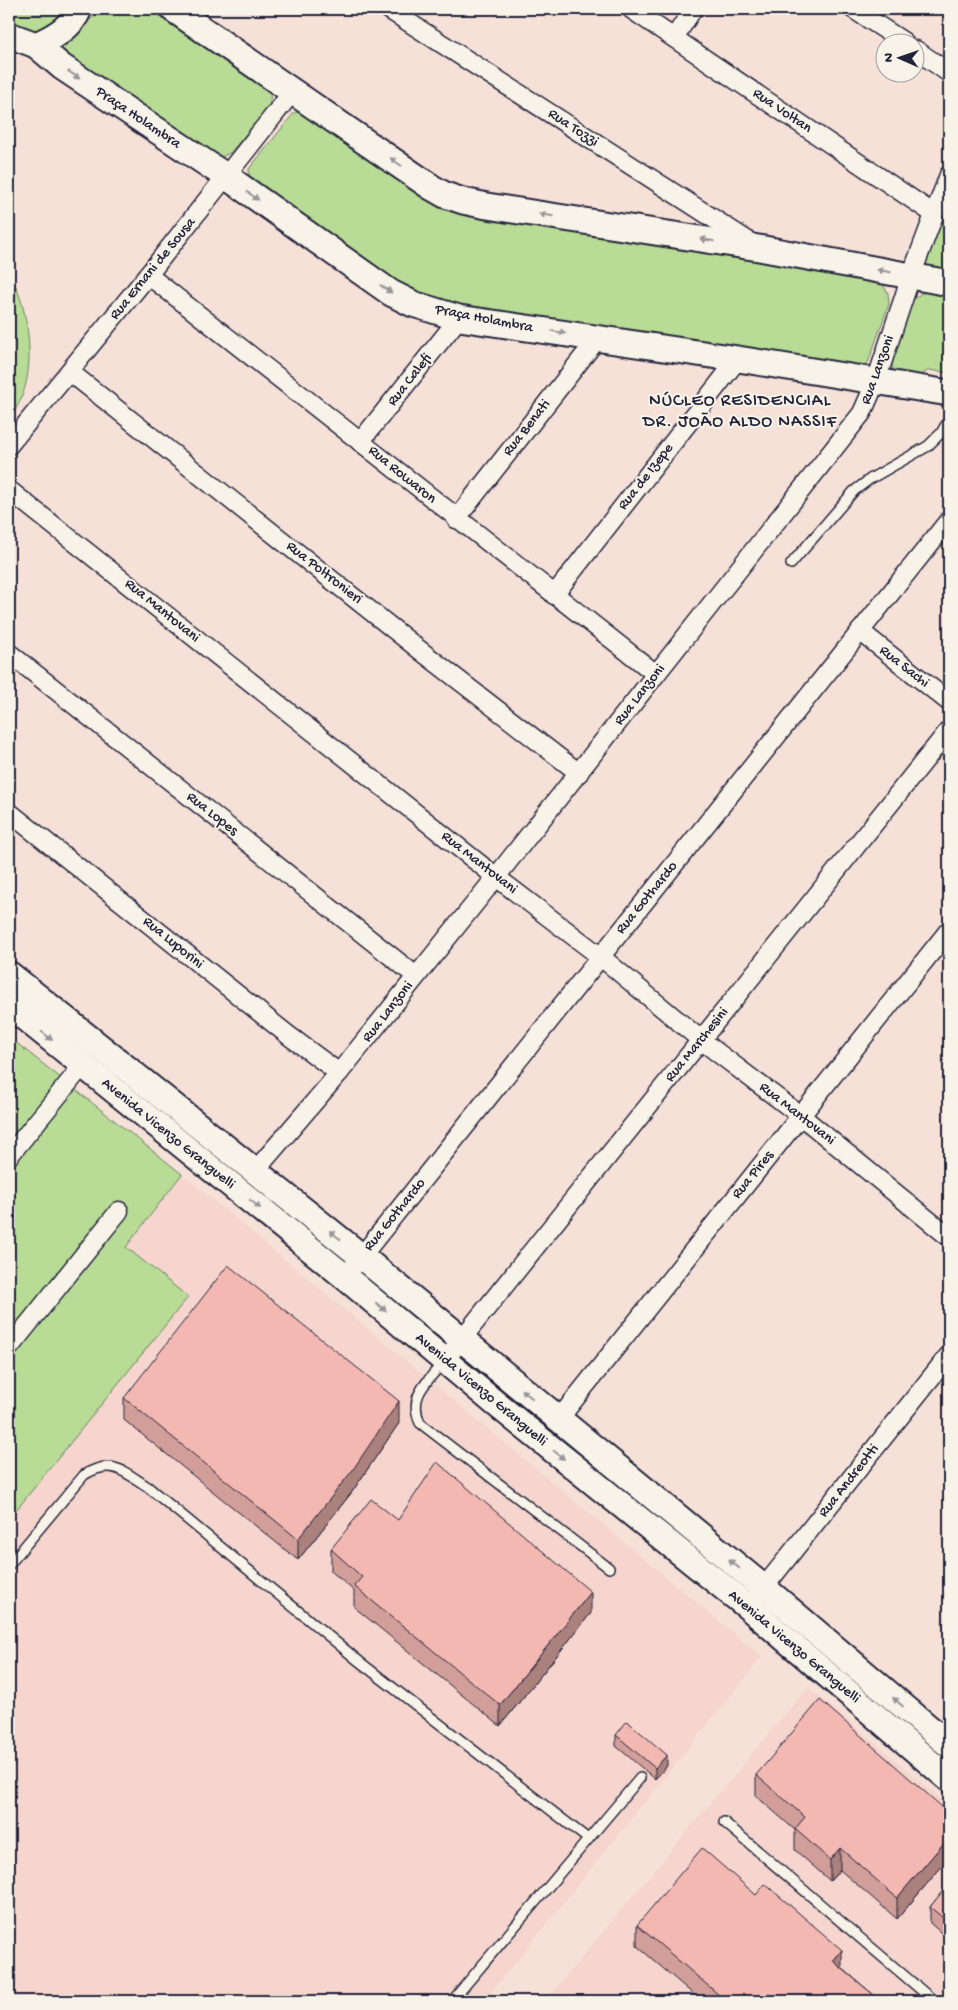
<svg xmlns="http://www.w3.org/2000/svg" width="958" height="2010" font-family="'Gochi Hand',sans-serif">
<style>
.built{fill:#f5d5cd}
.green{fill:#b8db95;stroke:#6d7e68}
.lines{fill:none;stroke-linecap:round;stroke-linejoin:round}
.lane-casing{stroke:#22223b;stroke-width:12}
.street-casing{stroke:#22223b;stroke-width:21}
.secondary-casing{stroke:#22223b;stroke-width:29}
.lane{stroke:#f7f3e8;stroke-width:9}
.street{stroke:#f7f3e8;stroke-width:18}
.secondary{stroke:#f7f3e8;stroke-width:25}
.wall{fill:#d29e99;stroke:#22223b}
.shaded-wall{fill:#ab817d;stroke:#22223b}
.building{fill:#f4b8b2;stroke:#22223b}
.oneway{fill:#97959a}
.labels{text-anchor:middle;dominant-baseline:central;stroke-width:4;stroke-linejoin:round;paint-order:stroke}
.street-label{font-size:15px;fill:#22223b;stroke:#f7f3e8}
.quarter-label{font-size:18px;letter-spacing:1px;fill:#22223b;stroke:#f7f3e8}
</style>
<rect width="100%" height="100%" fill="#f6e1d8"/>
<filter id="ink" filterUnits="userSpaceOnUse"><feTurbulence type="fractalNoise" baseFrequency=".02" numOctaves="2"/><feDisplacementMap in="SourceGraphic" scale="10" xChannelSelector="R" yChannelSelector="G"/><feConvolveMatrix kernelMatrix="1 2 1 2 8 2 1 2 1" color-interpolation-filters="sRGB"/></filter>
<g filter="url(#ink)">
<g class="built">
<polygon points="182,1174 762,1657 484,2001 9,2001 9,1519 188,1297 126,1247"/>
<polygon points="808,1687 949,1805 949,2001 545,2001"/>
</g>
<g class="green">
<polygon points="9,9 70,9 50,27 32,30 9,25"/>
<path d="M107,9H154L264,84C271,93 272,98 268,108L230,153L221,157L210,158L59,50L62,36Z"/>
<polygon points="301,112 425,194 874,280 883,285 888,293 889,304 868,363 859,369 849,368 454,303 412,293 249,178 249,169 294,113"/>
<polygon points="949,195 949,272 922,268"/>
<path d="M9,273C28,304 36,362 22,396C19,405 13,413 9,420Z"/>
<polygon points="929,291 949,294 949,373 929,370 914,380 893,372 892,364 912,301 920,294"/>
<polygon points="9,1037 182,1174 126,1247 188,1297 9,1519"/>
</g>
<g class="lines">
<g class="lane-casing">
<g id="lane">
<polyline points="791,564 854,491 870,479 928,446 941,433 949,419"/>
<path d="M443,1362C427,1383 408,1395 420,1423L609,1568"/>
<path d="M9,1565L84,1475C112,1458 123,1471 148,1487L360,1662L588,1839"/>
<polyline points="724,1822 934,2001"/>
<polyline points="452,2001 640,1778"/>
</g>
</g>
<g class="street-casing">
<g id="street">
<polyline points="388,9 753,244"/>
<polyline points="631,9 934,214"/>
<polyline points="853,9 904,42"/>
<polyline points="674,38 693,9"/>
<polyline points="916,50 949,73"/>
<polyline points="148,275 656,674"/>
<polyline points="70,372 421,651 579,773"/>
<polyline points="360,442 459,318"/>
<polyline points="9,445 148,275 293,91"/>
<polyline points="9,490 496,877 601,957 701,1040 801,1116 949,1237"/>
<polyline points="456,519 598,338"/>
<polyline points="554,595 738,359"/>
<polyline points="860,631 949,702"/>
<polyline points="9,653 416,976"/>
<polyline points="9,812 288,1035 339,1073"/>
<polyline points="9,1156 83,1065"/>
<polyline points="255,1171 339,1073 496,877 862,413 876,381 911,276 949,175"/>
<polyline points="345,1277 949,520"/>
<polyline points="9,1348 119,1211"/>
<polyline points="445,1360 949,730"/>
<polyline points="558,1420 949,930"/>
<polyline points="758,1595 949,1355"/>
</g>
</g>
<g class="secondary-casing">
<g id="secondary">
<polyline points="173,9 431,187 445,195 463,201 487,206 759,248 949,283"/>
<path d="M9,35L36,45C54,37 72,27 79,9"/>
<polyline points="36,45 62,67 227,177 391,293 413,304 459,318 738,359 949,393"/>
<polyline points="9,974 362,1257 764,1588 949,1745"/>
<polyline points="9,1005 345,1277 495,1403 748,1607 949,1779"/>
</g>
</g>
<use href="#lane" class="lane"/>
<use href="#street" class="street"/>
<use href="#secondary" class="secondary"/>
</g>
<g class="wall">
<polygon points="124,1398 399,1423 352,1492 298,1560 124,1420"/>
<polygon points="398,1520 591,1613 500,1726 354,1607 354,1591 331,1571 331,1549"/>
<polygon points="616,1735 667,1766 655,1779 616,1746"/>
<polygon points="756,1775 949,1813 949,1858 897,1919 840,1870 830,1881 795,1850 795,1830 756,1796"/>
<polygon points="949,1883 949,1940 930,1923 930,1907"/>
<polygon points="637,1925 842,1968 881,2001 701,2001 637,1946"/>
</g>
<g class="shaded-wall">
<polygon points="399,1401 399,1423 352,1492 298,1560 298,1539"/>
<polygon points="591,1592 591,1613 500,1726 500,1705"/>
<polygon points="667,1755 667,1766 655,1779 655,1768"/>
<polygon points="949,1837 949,1858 897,1919 897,1898"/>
<polygon points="840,1848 840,1870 830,1881 830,1860"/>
<polygon points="842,1950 842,1971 833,1961"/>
</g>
<g class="building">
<polygon points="228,1265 399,1401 352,1471 298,1539 124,1398"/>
<polygon points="437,1462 591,1592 500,1705 354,1586 362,1577 331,1549 371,1499 398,1520"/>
<polygon points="820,1700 949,1813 949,1837 897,1898 840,1848 830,1860 795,1829 805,1817 756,1775"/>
<polygon points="627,1721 667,1755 655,1768 616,1735"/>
<polygon points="702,1848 756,1895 765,1884 842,1950 833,1961 881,2001 726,2001 637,1925"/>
<polygon points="949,1883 949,1923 930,1907"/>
</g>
<defs><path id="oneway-solid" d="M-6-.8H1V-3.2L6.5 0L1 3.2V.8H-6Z" transform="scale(1.25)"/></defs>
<g class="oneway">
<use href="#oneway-solid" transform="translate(74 75) rotate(34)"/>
<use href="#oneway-solid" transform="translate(396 162) rotate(-145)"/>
<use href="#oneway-solid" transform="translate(253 196) rotate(35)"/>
<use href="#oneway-solid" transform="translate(546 215) rotate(-171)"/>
<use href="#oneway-solid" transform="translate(707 240) rotate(-171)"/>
<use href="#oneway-solid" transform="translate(884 271) rotate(-169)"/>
<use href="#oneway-solid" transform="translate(386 289) rotate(34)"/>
<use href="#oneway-solid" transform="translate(559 332) rotate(8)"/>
<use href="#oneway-solid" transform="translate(47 1036) rotate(39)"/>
<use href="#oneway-solid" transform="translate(255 1204) rotate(39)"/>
<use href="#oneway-solid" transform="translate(335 1235) rotate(-141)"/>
<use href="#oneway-solid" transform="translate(381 1307) rotate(40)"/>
<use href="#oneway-solid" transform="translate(527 1394) rotate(-140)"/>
<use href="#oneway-solid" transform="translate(559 1455) rotate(39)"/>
<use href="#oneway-solid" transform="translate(734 1564) rotate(-141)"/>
<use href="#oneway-solid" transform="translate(898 1702) rotate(-139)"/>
</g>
</g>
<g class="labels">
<g class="street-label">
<text transform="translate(782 111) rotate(34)">Rua Voltan</text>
<text transform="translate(138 118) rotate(34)">Praça Holambra</text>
<text transform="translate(573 128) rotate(33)">Rua Tozzi</text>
<text transform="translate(153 269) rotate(-51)">Rua Ernani de Sousa</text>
<text transform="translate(484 319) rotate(11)">Praça Holambra</text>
<text transform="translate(878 370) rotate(-70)">Rua Lanzoni</text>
<text transform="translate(410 380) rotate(-52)">Rua Calefi</text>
<text transform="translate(527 428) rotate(-52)">Rua Benati</text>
<text transform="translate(402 475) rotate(39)">Rua Rowaron</text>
<text transform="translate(646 477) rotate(-52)">Rua de Izepe</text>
<text transform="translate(324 573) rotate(38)">Rua Poltronieri</text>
<text transform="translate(162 611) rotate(39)">Rua Mantovani</text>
<text transform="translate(904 667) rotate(38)">Rua Sachi</text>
<text transform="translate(640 695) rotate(-52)">Rua Lanzoni</text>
<text transform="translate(212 814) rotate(38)">Rua Lopes</text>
<text transform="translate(479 863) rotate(38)">Rua Mantovani</text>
<text transform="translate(647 898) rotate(-51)">Rua Gothardo</text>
<text transform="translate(173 943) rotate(39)">Rua Luporini</text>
<text transform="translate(388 1012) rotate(-52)">Rua Lanzoni</text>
<text transform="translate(697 1045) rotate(-51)">Rua Marchesini</text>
<text transform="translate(797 1114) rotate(38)">Rua Mantovani</text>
<text transform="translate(168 1134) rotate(39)">Avenida Vicenzo Granguelli</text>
<text transform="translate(753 1175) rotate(-51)">Rua Pires</text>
<text transform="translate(395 1215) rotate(-51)">Rua Gothardo</text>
<text transform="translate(481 1390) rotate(40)">Avenida Vicenzo Granguelli</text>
<text transform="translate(849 1481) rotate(-52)">Rua Andreotti</text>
<text transform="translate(794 1647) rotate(40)">Avenida Vicenzo Granguelli</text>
</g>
<g class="quarter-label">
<text x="740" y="401">NÚCLEO RESIDENCIAL<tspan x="740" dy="21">DR. JOÃO ALDO NASSIF</tspan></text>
</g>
</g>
<rect width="958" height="2010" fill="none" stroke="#f7f3e8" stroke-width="30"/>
<rect x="15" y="15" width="928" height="1980" fill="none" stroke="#22223b" stroke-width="2" filter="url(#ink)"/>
<g transform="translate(900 58) rotate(272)"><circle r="24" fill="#f7f3e8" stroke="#a29fa3"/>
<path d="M0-4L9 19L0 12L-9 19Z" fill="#22223b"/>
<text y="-8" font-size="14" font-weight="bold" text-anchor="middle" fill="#22223b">N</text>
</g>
</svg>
